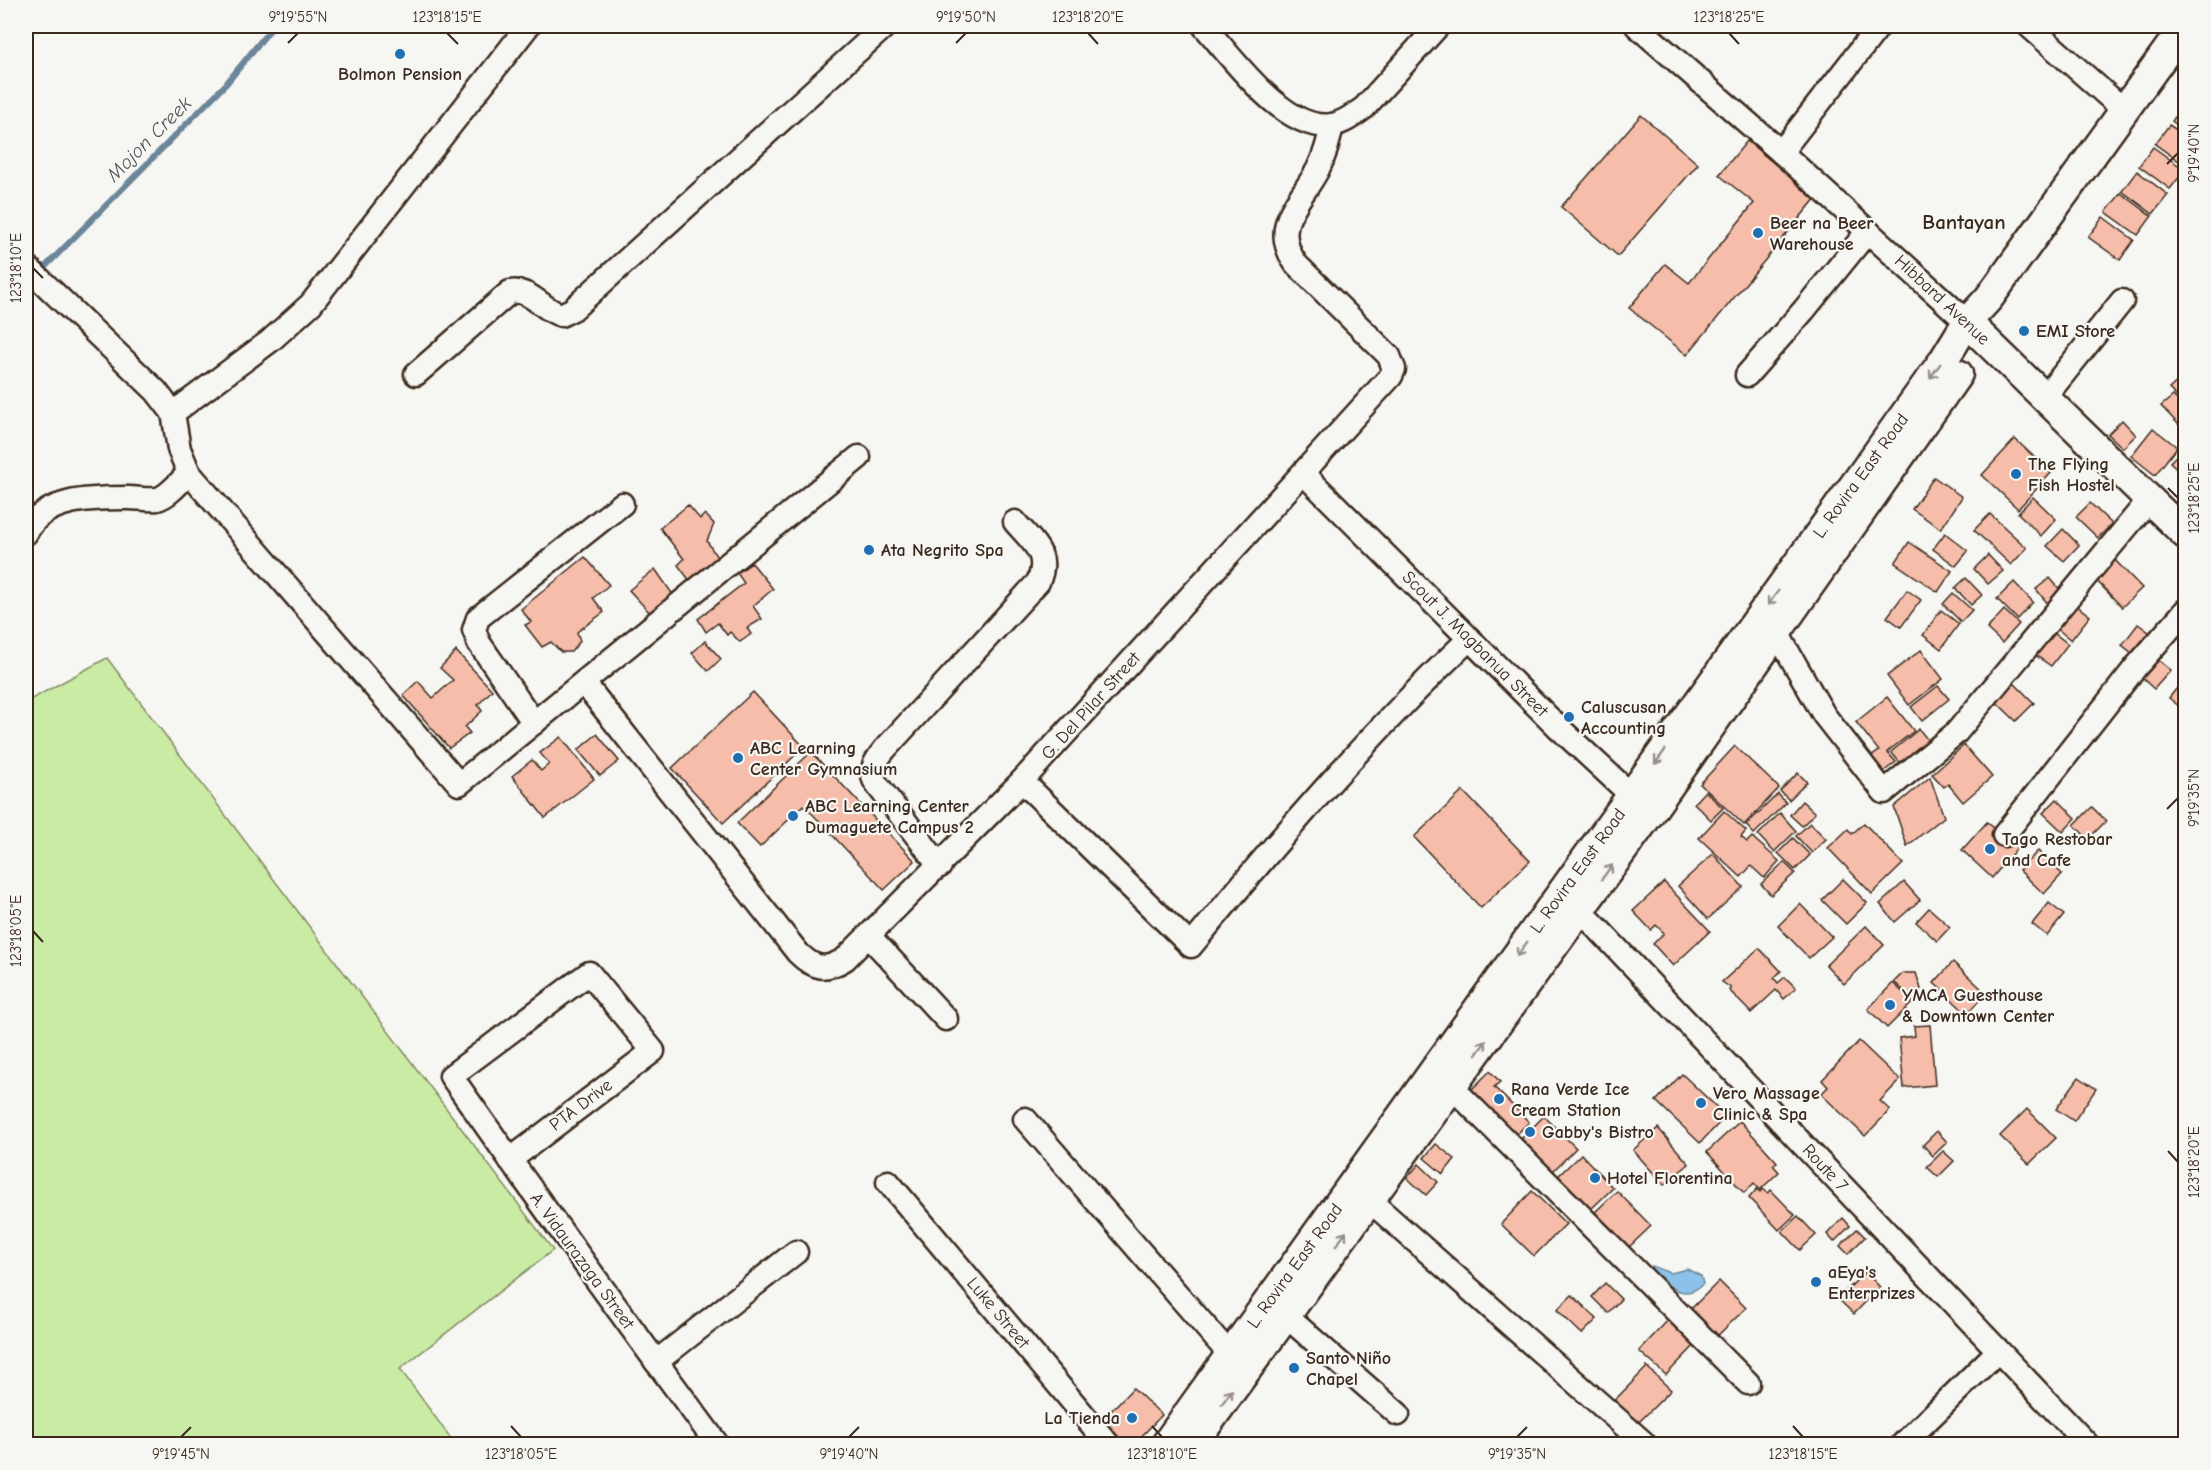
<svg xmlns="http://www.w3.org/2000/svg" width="2211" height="1470" font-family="'Comic Neue',sans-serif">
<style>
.green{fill:#caeba4;stroke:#828a61;stroke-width:1.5}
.water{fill:#8cc1e9;stroke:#6c8598;stroke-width:1.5}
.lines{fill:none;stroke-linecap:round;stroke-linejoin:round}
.stream{stroke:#6c8598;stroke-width:6}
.building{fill:#f5bdaa;stroke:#3b2a1e;stroke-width:1.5}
.minor-casing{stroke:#3b2a1e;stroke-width:27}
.major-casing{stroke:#3b2a1e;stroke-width:33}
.minor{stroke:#f6f6f2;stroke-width:22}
.major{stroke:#f6f6f2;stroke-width:28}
.oneway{stroke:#989088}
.ticks{fill:none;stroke:#3b2a1e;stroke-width:2}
.poi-dot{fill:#1f6fb2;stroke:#f6f6f2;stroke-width:2}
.labels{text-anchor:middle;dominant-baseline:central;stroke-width:4.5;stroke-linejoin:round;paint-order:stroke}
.poi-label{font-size:18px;font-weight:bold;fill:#3b2a1e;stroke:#f6f6f2;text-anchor:start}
.street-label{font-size:18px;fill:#3b2a1e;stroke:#f6f6f2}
.water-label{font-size:20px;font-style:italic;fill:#53575b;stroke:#f6f6f2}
.quarter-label{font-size:21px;font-weight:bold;fill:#3b2a1e;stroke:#f6f6f2}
.neatline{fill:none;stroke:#3b2a1e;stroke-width:2}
.ticks-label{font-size:15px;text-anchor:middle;fill:#3b2a1e}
</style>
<rect width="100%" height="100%" fill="#f6f6f2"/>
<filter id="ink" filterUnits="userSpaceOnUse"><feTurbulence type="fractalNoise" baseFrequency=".0167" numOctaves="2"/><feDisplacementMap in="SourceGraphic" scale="12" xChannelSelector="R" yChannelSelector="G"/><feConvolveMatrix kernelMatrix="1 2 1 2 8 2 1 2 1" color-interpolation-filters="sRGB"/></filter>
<g filter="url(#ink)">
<polygon class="green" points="107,658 553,1250 400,1369 455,1444 26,1444 26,702"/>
<path class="water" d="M1652,1266L1671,1273L1687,1269L1701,1276L1703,1284C1683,1303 1666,1284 1650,1270Z"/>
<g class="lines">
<g class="stream">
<polyline points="42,270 226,84 273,26"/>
<polyline points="26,293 31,284"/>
</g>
</g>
<g class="building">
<polygon points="2186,102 2186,132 2172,121"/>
<polygon points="1641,115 1698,164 1618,256 1561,207"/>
<polygon points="2169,125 2186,136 2186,166 2155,144"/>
<polygon points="1747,141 1816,198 1687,355 1629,308 1665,264 1689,283 1754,203 1719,175"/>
<polygon points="2153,147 2185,170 2170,189 2139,166"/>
<polygon points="2137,171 2168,195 2153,214 2122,191"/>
<polygon points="2121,193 2152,216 2138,235 2106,212"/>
<polygon points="2103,217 2134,240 2120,260 2088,237"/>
<polygon points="2181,378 2186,383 2186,406 2169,389"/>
<polygon points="2173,396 2186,409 2186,421 2180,426 2161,406"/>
<polygon points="2122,420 2136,435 2123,448 2108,434"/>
<polygon points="2153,428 2177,447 2155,475 2131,456"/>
<polygon points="2015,439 2051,473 2018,509 1982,475"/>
<polygon points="2186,446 2186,477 2170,462"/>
<polygon points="1934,477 1962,497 1941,529 1912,509"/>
<polygon points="2033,497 2056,519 2041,536 2018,513"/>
<polygon points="2090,503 2112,524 2098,538 2076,517"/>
<polygon points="688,505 700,519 705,514 714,524 707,541 718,559 690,581 678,565 684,559 660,528"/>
<polygon points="1990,514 2027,548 2011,565 1974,530"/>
<polygon points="2063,529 2079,545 2064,561 2047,546"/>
<polygon points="1945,533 1968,551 1956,566 1933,549"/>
<polygon points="1909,542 1952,571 1938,592 1895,563"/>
<polygon points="1988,555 2003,571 1988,584 1974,569"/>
<polygon points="2110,555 2142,588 2122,607 2090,574"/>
<polygon points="585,557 609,585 593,598 604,612 577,632 580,641 571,652 561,652 551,642 542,647 525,625 531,622 521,609"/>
<polygon points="752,563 773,589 753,606 762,619 747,628 751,634 740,642 730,632 727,635 718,623 706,632 698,619 744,583 737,573"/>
<polygon points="655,569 674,596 651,614 629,590"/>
<polygon points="1966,578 1982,595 1971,605 1955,588"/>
<polygon points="2050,578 2062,592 2048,604 2036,589"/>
<polygon points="2014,582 2033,602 2017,619 1997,599"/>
<polygon points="1907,590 1921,600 1901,627 1887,617"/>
<polygon points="1953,593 1972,610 1961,622 1943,604"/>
<polygon points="2069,600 2090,616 2071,640 2050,623"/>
<polygon points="1941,610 1959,624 1941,649 1923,635"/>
<polygon points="2004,610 2019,624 2002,643 1987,629"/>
<polygon points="2138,624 2153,635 2137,657 2122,645"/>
<polygon points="2049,629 2068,644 2051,666 2031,652"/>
<polygon points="705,641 721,659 708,671 692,653"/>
<polygon points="1921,650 1943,679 1909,705 1887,676"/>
<polygon points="456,651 492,690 478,705 482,711 465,727 470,733 449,748 403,695 418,681 433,698 453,680 440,668"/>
<polygon points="2157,659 2171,670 2154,689 2141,677"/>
<polygon points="2009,678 2034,703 2016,721 1990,696"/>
<polygon points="2181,683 2186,687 2186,712 2169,698"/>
<polygon points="1938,686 1949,699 1922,721 1911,707"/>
<polygon points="753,692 804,747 723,823 672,768"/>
<polygon points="1887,697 1914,731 1887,752 1896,762 1883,772 1871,757 1879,751 1856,722"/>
<polygon points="1919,729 1930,743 1902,765 1891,752"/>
<polygon points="597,734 619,761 600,776 578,750"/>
<polygon points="561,737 594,779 545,818 512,776 532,760 541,771 549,764 540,753"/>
<polygon points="1964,745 1992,777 1963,802 1948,784 1944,787 1932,774"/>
<polygon points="1735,746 1779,788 1744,825 1700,784"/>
<polygon points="811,752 915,861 884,890 804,805 760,847 737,823"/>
<polygon points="1798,773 1807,782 1789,800 1780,791"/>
<polygon points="1930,777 1944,817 1907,846 1894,807"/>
<polygon points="1463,791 1530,861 1481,908 1414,837"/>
<polygon points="1705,791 1723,808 1711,820 1694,803"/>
<polygon points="1778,794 1786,803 1754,834 1746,825"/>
<polygon points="2057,799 2076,818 2063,832 2043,813"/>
<polygon points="1802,801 1815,813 1802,826 1790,815"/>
<polygon points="2092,807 2106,821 2088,839 2074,825"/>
<polygon points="1724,811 1746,831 1741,837 1747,842 1752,837 1779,861 1764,878 1751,866 1741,877 1699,838"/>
<polygon points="1780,813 1796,831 1774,852 1758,835"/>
<polygon points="1987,822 2017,848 1992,878 1962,850"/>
<polygon points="1810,823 1826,839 1812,853 1796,836"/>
<polygon points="1864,823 1903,864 1872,894 1828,848 1848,829 1852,834"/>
<polygon points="1793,838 1810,855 1795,870 1778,853"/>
<polygon points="2038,851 2062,874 2044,894 2019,870"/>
<polygon points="1713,854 1743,887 1708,919 1678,886"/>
<polygon points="1784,862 1795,873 1771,895 1761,884"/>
<polygon points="1843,879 1867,903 1846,924 1822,900"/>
<polygon points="1664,882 1710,931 1673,966 1653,944 1664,933 1656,925 1651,930 1633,911"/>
<polygon points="1904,882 1920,900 1895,922 1880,904"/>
<polygon points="2049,903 2064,915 2047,936 2032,924"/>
<polygon points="1800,904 1832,937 1809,958 1778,926"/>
<polygon points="1929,908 1950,927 1937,941 1916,922"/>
<polygon points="1866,926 1884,945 1844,984 1826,965"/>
<polygon points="1759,948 1781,971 1774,978 1778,983 1785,977 1796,988 1784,999 1776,990 1751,1013 1729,990 1731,988 1722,982"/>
<polygon points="1953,962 1986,993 1967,1014 1934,983"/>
<polygon points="1903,973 1916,973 1921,989 1912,998 1894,982"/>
<polygon points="1893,983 1913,1002 1887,1028 1868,1009"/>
<polygon points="1930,1025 1935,1085 1904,1088 1899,1038 1915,1036 1914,1026"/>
<polygon points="1859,1041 1900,1080 1880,1101 1890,1110 1865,1136 1821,1094 1828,1087 1822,1080"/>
<polygon points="1490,1071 1500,1082 1494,1087 1529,1122 1514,1137 1469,1092"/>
<polygon points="1682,1074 1726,1116 1700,1143 1656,1101"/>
<polygon points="2079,1077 2096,1089 2074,1121 2056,1109"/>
<polygon points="2027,1109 2056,1138 2029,1164 2000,1136"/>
<polygon points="1544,1116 1576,1148 1551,1173 1519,1141"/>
<polygon points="1740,1121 1777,1162 1773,1165 1779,1172 1760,1190 1754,1183 1744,1193 1707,1152"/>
<polygon points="1658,1128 1689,1164 1664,1185 1633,1150"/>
<polygon points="1937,1131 1947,1142 1933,1156 1923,1145"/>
<polygon points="1436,1144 1455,1159 1443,1174 1424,1158"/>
<polygon points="1943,1151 1954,1161 1938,1177 1927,1167"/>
<polygon points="1581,1154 1613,1188 1588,1212 1556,1178"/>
<polygon points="1419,1164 1438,1182 1426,1195 1407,1178"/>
<polygon points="1757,1189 1760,1192 1763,1189 1768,1193 1771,1190 1795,1215 1779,1230 1749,1198"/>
<polygon points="1532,1191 1566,1224 1534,1256 1501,1224"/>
<polygon points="1617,1191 1651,1226 1627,1249 1593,1214"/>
<polygon points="1798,1216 1816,1235 1800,1250 1782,1231"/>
<polygon points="1843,1218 1850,1226 1834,1242 1827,1234"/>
<polygon points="1857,1229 1865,1237 1848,1254 1840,1246"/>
<polygon points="1865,1272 1880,1287 1854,1314 1838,1299"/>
<polygon points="1719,1281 1746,1308 1713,1340 1687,1313"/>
<polygon points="1605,1283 1621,1299 1608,1313 1592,1297"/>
<polygon points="1572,1295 1597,1319 1582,1334 1557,1310"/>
<polygon points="1670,1318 1697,1343 1666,1375 1639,1351"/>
<polygon points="1647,1367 1671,1390 1638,1423 1614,1401"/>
<polygon points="1133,1388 1162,1415 1134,1444 1126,1444 1101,1421"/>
</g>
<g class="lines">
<g class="minor-casing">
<g id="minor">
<path d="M1204,26C1231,56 1285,133 1332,125C1344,123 1354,115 1364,108L1438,26"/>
<polyline points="1637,26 1781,152 1967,322"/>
<polyline points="2029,26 2125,111"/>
<polyline points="1781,152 1879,26"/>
<polyline points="26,266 156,391 173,413 179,449 189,473 459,784 859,457"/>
<path d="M416,374L510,292C531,288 542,310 561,315L573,309L885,26"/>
<polyline points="1747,375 1804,310 1868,231"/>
<polyline points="2045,397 2122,301"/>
<polyline points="173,413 270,341 311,304 528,26"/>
<polyline points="1303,473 1558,727 1643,806"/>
<path d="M26,533C44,497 93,498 129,498C137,498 148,500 157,499C169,496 180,481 189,473"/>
<polyline points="1776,631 1824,715 1884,792 1956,733 2149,500"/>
<path d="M584,683L798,953C814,969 826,971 845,959L1022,781L1391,376L1394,369L1389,356L1296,264C1269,225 1300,203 1318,169C1325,155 1329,141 1332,125"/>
<polyline points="534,723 479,643 474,630 478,618 622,504"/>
<path d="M1022,781L1191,946C1279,839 1369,734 1469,639"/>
<polyline points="2004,835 2135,668 2186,610"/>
<path d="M940,866L878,786C867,772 875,761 885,749L1038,582C1051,554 1032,542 1015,522"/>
<polyline points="1568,897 2087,1444"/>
<polyline points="869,936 946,1019"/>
<polyline points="1452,1087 1748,1383"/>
<polyline points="1025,1119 1231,1356"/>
<path d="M510,1160L653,1051L589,973L451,1076C538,1200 627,1323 717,1444"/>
<polyline points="888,1182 1108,1444"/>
<polyline points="1369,1200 1644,1443"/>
<polyline points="1286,1316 1398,1414"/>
<polyline points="656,1362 796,1252"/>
<polyline points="1903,1444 1998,1351"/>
</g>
</g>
<g class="major-casing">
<g id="major">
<polyline points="1967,322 2186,535"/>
<polyline points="1166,1444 1943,361 1967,322 1989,298 2185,26"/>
<polyline points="1193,1444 1650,813 1958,374"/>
</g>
</g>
<use href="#minor" class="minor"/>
<use href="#major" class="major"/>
</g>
<defs><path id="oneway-shaft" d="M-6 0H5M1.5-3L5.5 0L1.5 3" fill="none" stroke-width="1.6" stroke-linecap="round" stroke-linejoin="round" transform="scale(1.5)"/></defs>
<g class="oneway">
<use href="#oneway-shaft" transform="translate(1935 371) rotate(126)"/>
<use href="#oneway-shaft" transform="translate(1773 598) rotate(126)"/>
<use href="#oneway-shaft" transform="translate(1660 757) rotate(126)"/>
<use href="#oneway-shaft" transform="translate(1607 872) rotate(-54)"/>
<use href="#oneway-shaft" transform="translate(1522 949) rotate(126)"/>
<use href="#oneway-shaft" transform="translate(1481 1048) rotate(-54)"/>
<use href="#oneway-shaft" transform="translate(1341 1239) rotate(-54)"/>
<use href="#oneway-shaft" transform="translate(1227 1397) rotate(-54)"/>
</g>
</g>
<path class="ticks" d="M447,33L458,44M1088,33L1098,44M1729,33L1739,44M288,43L298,33M956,43L966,33M2167,164L2178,153M33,268L43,278M2168,488L2178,498M2167,809L2178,798M33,931L43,942M2168,1151L2178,1162M511,1426L521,1437M1152,1426L1162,1437M1793,1426L1803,1437M181,1437L191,1427M849,1437L859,1427M1517,1437L1527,1427"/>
<g class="poi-dot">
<circle cx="400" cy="54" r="6"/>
<circle cx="1758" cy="233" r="6"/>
<circle cx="2024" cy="331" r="6"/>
<circle cx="2016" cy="474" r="6"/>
<circle cx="869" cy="550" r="6"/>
<circle cx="1569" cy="717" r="6"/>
<circle cx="738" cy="758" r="6"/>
<circle cx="793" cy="816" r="6"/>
<circle cx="1990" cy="849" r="6"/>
<circle cx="1890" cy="1005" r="6"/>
<circle cx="1499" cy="1099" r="6"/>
<circle cx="1701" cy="1103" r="6"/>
<circle cx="1530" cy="1132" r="6"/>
<circle cx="1595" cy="1178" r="6"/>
<circle cx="1816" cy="1282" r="6"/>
<circle cx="1294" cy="1368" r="6"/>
<circle cx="1132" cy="1418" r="6"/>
</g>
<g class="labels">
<g class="poi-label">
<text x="400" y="74" text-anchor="middle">Bolmon Pension</text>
<text x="1770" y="223">Beer na Beer<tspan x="1770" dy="21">Warehouse</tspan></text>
<text x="2036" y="331">EMI Store</text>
<text x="2028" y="464">The Flying<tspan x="2028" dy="21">Fish Hostel</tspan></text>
<text x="881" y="550">Ata Negrito Spa</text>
<text x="1581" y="707">Caluscusan<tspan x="1581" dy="21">Accounting</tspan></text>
<text x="750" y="748">ABC Learning<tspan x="750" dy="21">Center Gymnasium</tspan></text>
<text x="805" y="806">ABC Learning Center<tspan x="805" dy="21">Dumaguete Campus 2</tspan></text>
<text x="2002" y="839">Tago Restobar<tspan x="2002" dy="21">and Cafe</tspan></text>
<text x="1902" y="995">YMCA Guesthouse<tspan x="1902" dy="21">&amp; Downtown Center</tspan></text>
<text x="1511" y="1089">Rana Verde Ice<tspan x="1511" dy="21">Cream Station</tspan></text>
<text x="1713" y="1093">Vero Massage<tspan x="1713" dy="21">Clinic &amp; Spa</tspan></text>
<text x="1542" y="1132">Gabby's Bistro</text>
<text x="1607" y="1178">Hotel Florentina</text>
<text x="1828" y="1272">aEya's<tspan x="1828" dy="21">Enterprizes</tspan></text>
<text x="1306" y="1358">Santo Niño<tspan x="1306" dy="21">Chapel</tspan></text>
<text x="1120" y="1418" text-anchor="end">La Tienda</text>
</g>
<g class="street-label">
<text transform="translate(1942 300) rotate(43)">Hibbard Avenue</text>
<text transform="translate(1861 476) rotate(-54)">L. Rovira East Road</text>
<text transform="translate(1475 644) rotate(45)">Scout J. Magbanua Street</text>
<text transform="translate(1091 706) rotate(-48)">G. Del Pilar Street</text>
<text transform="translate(1578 871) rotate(-54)">L. Rovira East Road</text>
<text transform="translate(581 1105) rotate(-37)">PTA Drive</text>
<text transform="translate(1825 1168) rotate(47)">Route 7</text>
<text transform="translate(582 1261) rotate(54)">A. Vidaurazaga Street</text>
<text transform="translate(1295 1266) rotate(-54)">L. Rovira East Road</text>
<text transform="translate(998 1313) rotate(50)">Luke Street</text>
</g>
<g class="water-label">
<text transform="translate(149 139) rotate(-45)">Mojon Creek</text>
</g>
<g class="quarter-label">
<text x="1964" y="222">Bantayan</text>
</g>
</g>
<rect width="2211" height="1470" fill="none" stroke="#f6f6f2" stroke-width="66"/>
<rect x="33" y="33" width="2145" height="1404" class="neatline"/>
<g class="ticks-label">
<text x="298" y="22">9°19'55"N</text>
<text x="447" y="22">123°18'15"E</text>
<text x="966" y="22">9°19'50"N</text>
<text x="1088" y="22">123°18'20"E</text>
<text x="1729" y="22">123°18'25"E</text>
<text transform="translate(2194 153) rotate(-90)" y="5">9°19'40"N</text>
<text transform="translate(16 268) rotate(-90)" y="5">123°18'10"E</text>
<text transform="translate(2194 498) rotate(-90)" y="5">123°18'25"E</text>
<text transform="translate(2194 798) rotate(-90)" y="5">9°19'35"N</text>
<text transform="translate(16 931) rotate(-90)" y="5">123°18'05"E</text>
<text transform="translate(2194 1162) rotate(-90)" y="5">123°18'20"E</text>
<text x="181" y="1459">9°19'45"N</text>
<text x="521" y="1459">123°18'05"E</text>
<text x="849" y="1459">9°19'40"N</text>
<text x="1162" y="1459">123°18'10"E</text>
<text x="1517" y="1459">9°19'35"N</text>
<text x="1803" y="1459">123°18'15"E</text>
</g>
</svg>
